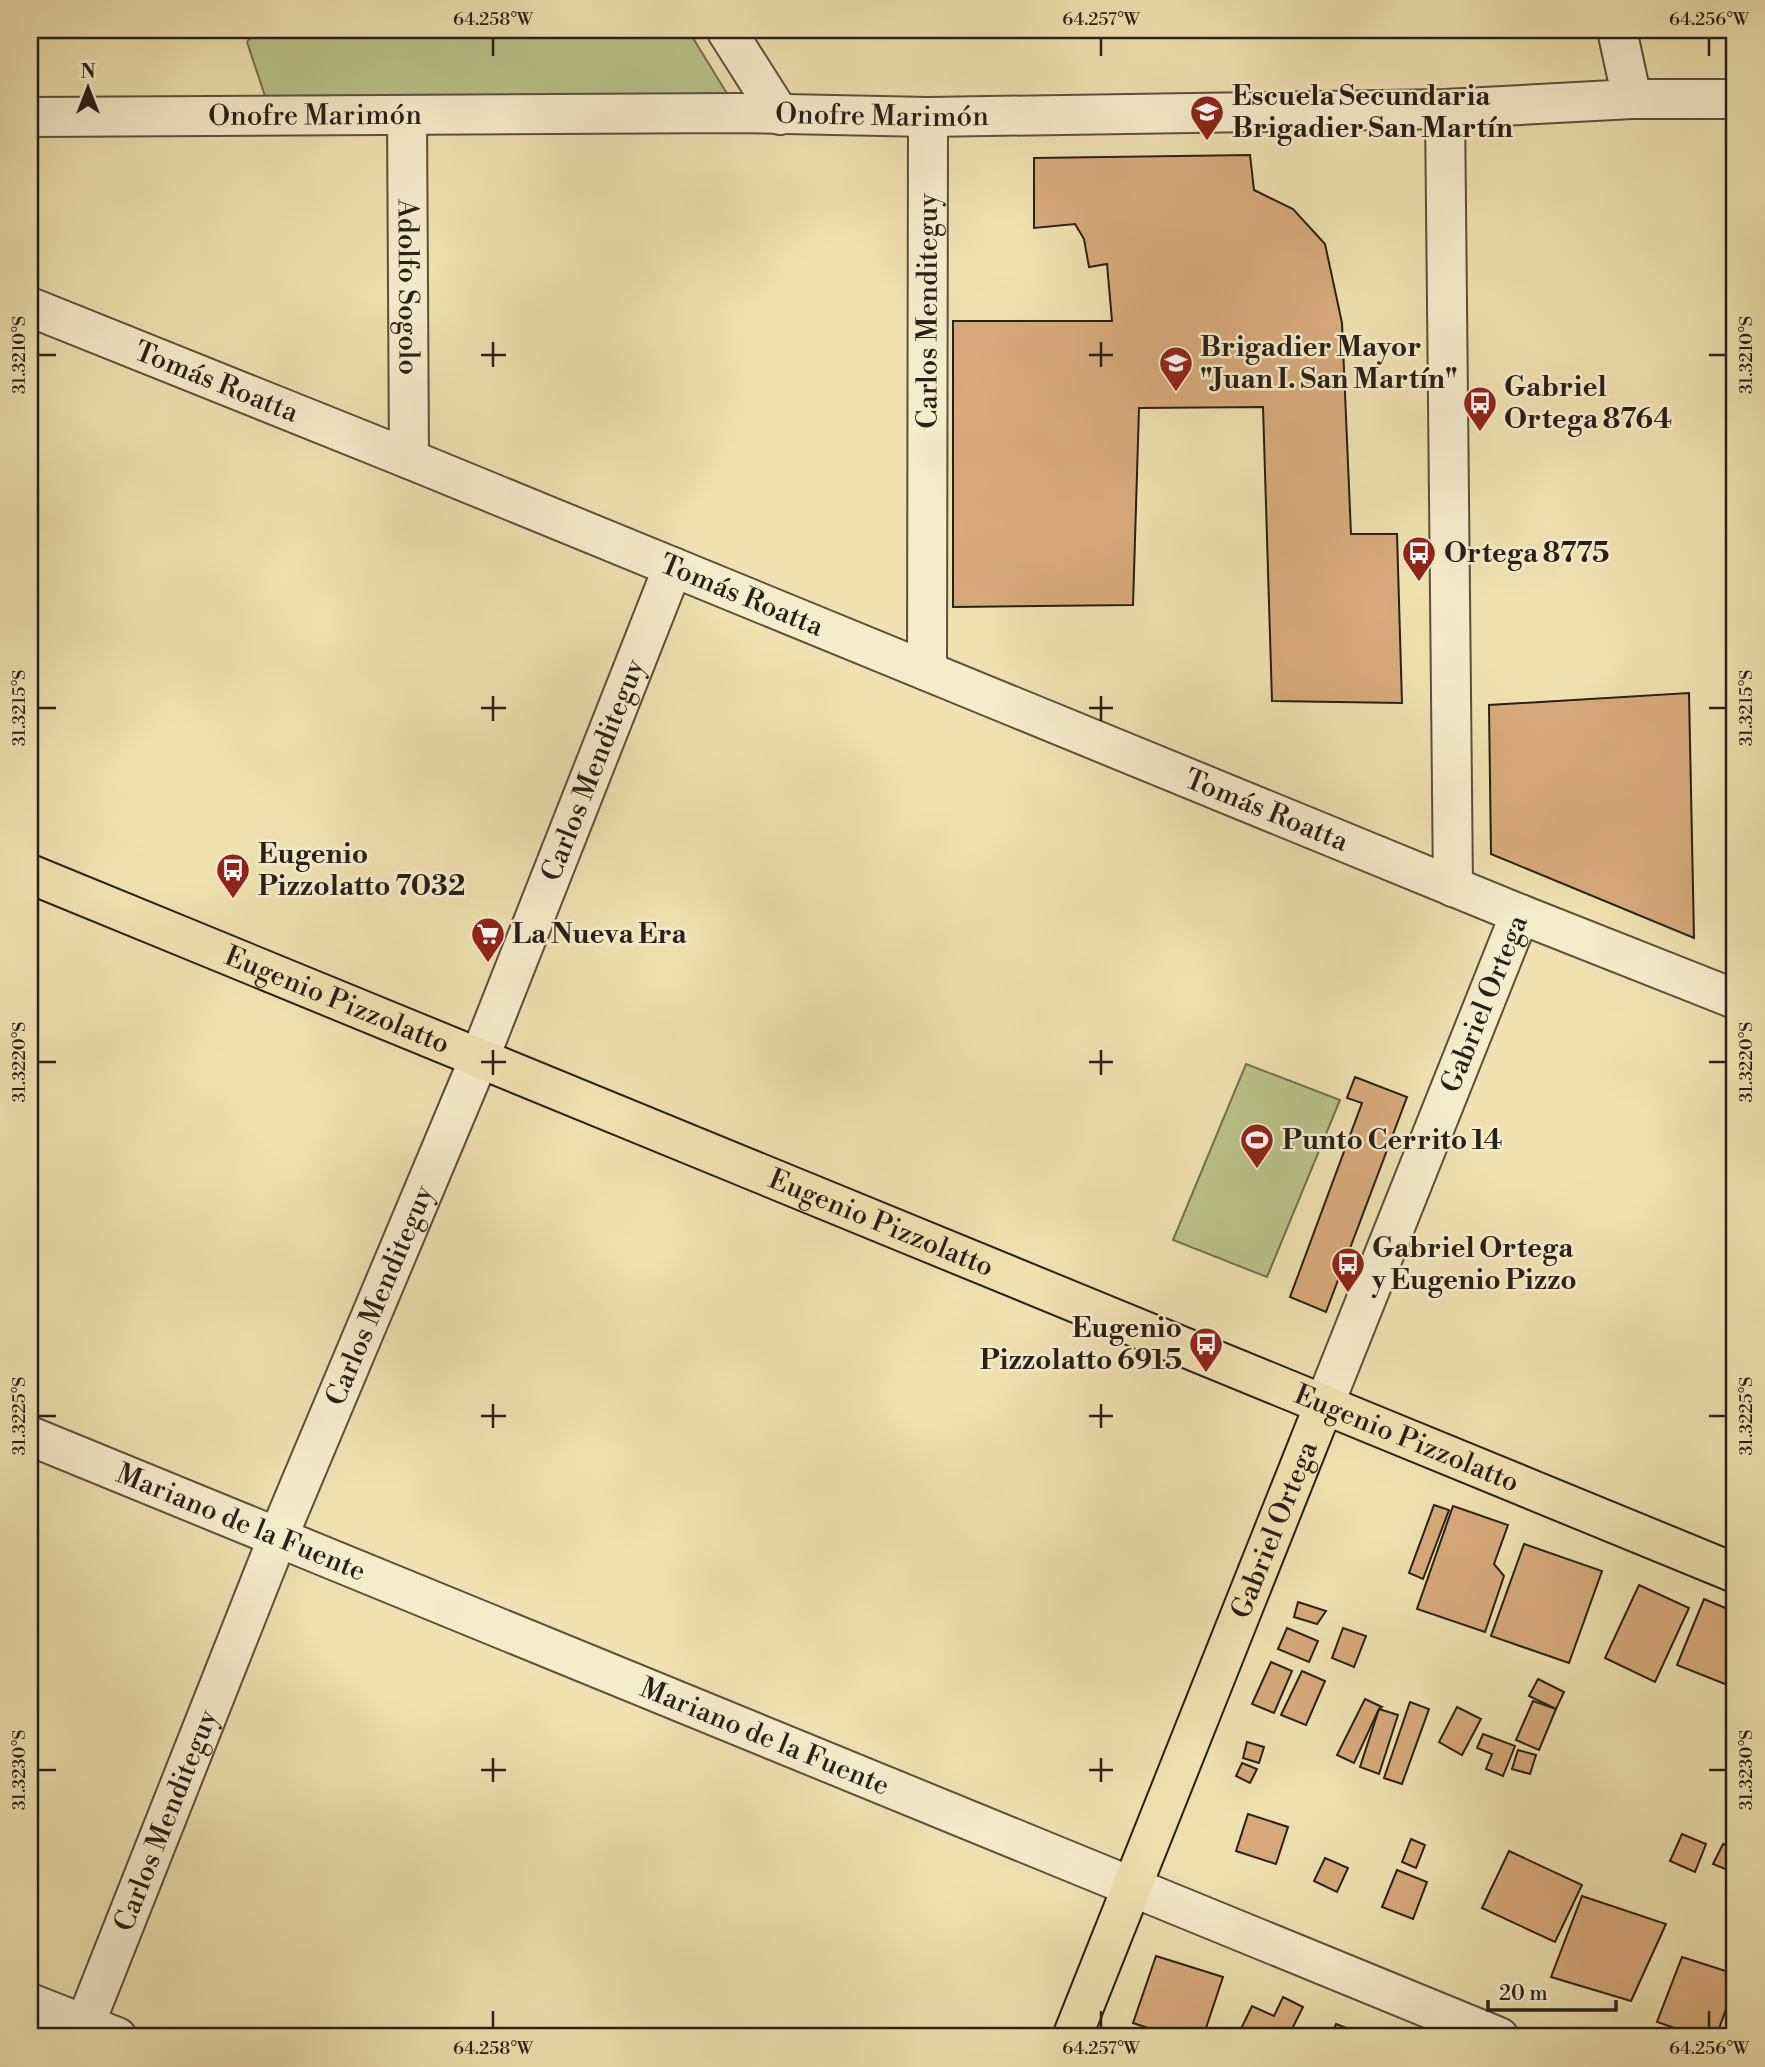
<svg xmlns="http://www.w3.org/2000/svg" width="1765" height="2067" font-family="'Libre Bodoni',serif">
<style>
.green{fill:#bac28a;stroke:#717150;stroke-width:2}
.building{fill:#d8aa7b;stroke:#282016;stroke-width:2}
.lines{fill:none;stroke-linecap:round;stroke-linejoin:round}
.minor-casing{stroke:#5a503c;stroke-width:42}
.major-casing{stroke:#282016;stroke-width:42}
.minor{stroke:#f5eccc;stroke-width:38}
.major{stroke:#efe1b0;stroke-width:38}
.ticks{fill:none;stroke:#282016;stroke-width:2.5}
.labels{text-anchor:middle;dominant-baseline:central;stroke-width:5;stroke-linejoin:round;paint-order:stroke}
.poi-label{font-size:28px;font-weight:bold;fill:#282016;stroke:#f5eccc;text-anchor:start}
.street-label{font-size:28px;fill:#282016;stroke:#f5eccc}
.neatline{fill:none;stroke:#282016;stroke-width:2.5}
.ticks-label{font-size:18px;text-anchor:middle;fill:#282016}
</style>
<rect width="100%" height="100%" fill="#efe1b0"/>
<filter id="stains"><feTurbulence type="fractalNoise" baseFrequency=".00286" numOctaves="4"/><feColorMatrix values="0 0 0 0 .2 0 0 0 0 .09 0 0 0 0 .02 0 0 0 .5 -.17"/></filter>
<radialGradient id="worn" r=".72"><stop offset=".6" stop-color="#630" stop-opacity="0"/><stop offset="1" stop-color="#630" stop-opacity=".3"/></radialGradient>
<g class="green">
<polygon points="257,30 688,30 739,113 272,117 247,42"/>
<polygon points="1246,1064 1340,1100 1267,1277 1173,1240"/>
</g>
<g class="building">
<polygon points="1250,155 1254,190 1293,209 1325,244 1342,323 1351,534 1397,534 1402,703 1272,701 1263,407 1139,408 1133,605 953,607 953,321 1112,321 1107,264 1089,267 1084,239 1075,224 1034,228 1034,158"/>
<polygon points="1689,693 1694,938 1491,854 1489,705"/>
<polygon points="1355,1077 1407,1097 1326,1312 1290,1297 1362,1103 1347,1098"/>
<polygon points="1434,1505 1449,1510 1423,1579 1409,1573"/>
<polygon points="1453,1506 1508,1525 1494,1564 1504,1576 1485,1632 1417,1609"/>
<polygon points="1524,1544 1602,1571 1569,1663 1491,1636"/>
<polygon points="1639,1585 1689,1608 1655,1682 1605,1658"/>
<polygon points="1704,1599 1735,1612 1735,1688 1677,1665"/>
<polygon points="1298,1602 1326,1611 1317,1624 1294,1617"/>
<polygon points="1287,1628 1318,1641 1309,1662 1278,1649"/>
<polygon points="1343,1628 1366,1636 1354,1667 1332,1658"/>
<polygon points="1271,1662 1292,1671 1274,1713 1252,1704"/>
<polygon points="1302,1671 1325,1681 1306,1725 1281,1715"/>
<polygon points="1538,1679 1564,1692 1556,1709 1529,1696"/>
<polygon points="1365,1699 1382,1707 1379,1709 1354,1763 1337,1755"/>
<polygon points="1533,1701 1556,1709 1539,1750 1516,1740"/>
<polygon points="1410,1702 1429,1709 1402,1784 1384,1778"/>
<polygon points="1457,1707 1481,1719 1462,1755 1439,1742"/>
<polygon points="1379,1709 1398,1715 1379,1774 1360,1767"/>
<polygon points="1483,1734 1515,1746 1503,1776 1486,1769 1492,1754 1477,1748"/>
<polygon points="1247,1742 1264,1747 1259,1763 1243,1758"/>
<polygon points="1518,1750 1536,1755 1530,1774 1512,1769"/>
<polygon points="1242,1763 1257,1769 1250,1783 1236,1776"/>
<polygon points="1248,1814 1288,1827 1276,1864 1236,1851"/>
<polygon points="1682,1834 1706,1844 1695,1872 1670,1861"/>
<polygon points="1411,1839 1425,1845 1416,1868 1402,1862"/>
<polygon points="1723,1844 1735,1849 1735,1873 1713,1864"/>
<polygon points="1509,1851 1582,1885 1555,1942 1482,1908"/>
<polygon points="1325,1858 1348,1868 1337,1892 1314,1881"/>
<polygon points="1397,1870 1427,1882 1413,1919 1382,1907"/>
<polygon points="1582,1896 1666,1924 1631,2001 1551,1977"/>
<polygon points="1156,1956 1223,1977 1203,2037 1175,2037 1133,2023"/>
<polygon points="1682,1957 1735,1974 1735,1984 1716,2037 1701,2037 1657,2022"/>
<polygon points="1283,1997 1303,2007 1288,2037 1237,2037 1252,2006 1274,2016"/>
<polygon points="1336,2024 1363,2034 1362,2037 1331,2037"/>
</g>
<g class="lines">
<g class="minor-casing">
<g id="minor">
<polyline points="726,30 780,115"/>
<polyline points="1617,30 1632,99"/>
<polyline points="1445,109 1453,887"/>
<path id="s1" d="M407,115L409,459"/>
<path id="s2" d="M30,117L739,113L928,117L1445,109L1632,99H1735"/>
<path id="s3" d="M30,307L409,459L1520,914L1735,999"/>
<path id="s4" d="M927,671L928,117"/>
<path id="s5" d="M1324,1405L1520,914"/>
<path id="s6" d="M30,1436L1499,2037"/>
<polyline points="30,2003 117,2037"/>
<path id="s7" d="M85,2024L278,1537L479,1059L673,567"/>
</g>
</g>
<g class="major-casing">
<g id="major">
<path id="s8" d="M30,874L1735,1573"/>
<path id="s9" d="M1072,2037L1324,1405"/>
</g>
</g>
<use href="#minor" class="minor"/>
<use href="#major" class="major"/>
</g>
<path class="ticks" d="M493,38V56M1101,38V56M1709,38V56M493,342V367M1101,342V367M38,355H56M481,355H506M1089,355H1113M1709,355H1726M493,696V721M1101,696V721M38,708H56M481,708H506M1089,708H1113M1709,708H1726M493,1050V1075M1101,1050V1075M38,1062H56M481,1062H506M1089,1062H1113M1709,1062H1726M493,1404V1428M1101,1404V1428M38,1416H56M481,1416H506M1089,1416H1113M1709,1416H1726M493,1758V1782M1101,1758V1782M38,1770H56M481,1770H506M1089,1770H1113M1709,1770H1726M493,2011V2028M1101,2011V2028M1709,2011V2028"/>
<defs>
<g id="school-pin" transform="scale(1.75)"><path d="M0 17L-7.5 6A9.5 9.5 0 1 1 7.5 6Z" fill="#8f2418" stroke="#f5eccc"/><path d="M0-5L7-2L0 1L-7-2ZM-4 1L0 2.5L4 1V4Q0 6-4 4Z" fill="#fff"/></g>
<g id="bus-pin" transform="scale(1.75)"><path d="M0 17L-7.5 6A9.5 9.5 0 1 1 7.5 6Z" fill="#8f2418" stroke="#f5eccc"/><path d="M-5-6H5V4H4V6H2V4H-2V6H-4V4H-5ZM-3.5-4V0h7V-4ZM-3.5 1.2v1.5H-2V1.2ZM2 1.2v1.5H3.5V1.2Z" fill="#fff"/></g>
<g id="supermarket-pin" transform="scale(1.75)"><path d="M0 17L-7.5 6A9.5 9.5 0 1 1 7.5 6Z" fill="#8f2418" stroke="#f5eccc"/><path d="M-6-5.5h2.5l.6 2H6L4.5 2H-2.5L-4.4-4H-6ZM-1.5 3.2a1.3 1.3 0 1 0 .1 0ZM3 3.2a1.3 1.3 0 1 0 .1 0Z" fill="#fff"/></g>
<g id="stadium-pin" transform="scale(1.75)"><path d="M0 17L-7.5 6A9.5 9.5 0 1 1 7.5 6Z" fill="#8f2418" stroke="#f5eccc"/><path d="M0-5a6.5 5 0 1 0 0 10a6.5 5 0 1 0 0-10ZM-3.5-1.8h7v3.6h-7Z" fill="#fff"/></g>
</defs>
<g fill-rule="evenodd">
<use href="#school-pin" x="1207" y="112"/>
<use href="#school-pin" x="1176" y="363"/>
<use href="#bus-pin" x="1480" y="403"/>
<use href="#bus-pin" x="1419" y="553"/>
<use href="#bus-pin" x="233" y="870"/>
<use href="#supermarket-pin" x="488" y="934"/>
<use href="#stadium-pin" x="1257" y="1140"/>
<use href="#bus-pin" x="1348" y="1264"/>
<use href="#bus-pin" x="1206" y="1344"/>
</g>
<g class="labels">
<g class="poi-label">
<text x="1232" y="96">Escuela Secundaria<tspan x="1232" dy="32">Brigadier San Martín</tspan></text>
<text x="1200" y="347">Brigadier Mayor<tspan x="1200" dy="32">"Juan I. San Martín"</tspan></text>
<text x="1504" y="387">Gabriel<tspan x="1504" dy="32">Ortega 8764</tspan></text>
<text x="1444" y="553">Ortega 8775</text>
<text x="258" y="854">Eugenio<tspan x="258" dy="32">Pizzolatto 7032</tspan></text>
<text x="512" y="934">La Nueva Era</text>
<text x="1282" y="1140">Punto Cerrito 14</text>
<text x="1372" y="1248">Gabriel Ortega<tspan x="1372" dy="32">y Eugenio Pizzo</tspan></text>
<text x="1182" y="1328" text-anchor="end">Eugenio<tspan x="1182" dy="32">Pizzolatto 6915</tspan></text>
</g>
<g class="street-label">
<text stroke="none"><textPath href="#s2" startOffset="852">Onofre Marimón</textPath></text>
<text stroke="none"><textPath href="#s2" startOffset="285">Onofre Marimón</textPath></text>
<text stroke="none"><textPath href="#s1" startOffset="172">Adolfo Sogolo</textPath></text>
<text stroke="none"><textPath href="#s4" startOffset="360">Carlos Menditeguy</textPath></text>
<text stroke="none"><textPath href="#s3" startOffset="201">Tomás Roatta</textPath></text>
<text stroke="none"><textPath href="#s3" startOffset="768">Tomás Roatta</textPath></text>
<text stroke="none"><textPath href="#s7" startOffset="1353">Carlos Menditeguy</textPath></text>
<text stroke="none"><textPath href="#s3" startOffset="1335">Tomás Roatta</textPath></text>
<text stroke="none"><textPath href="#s8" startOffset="332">Eugenio Pizzolatto</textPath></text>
<text stroke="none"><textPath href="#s5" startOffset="432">Gabriel Ortega</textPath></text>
<text stroke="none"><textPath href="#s8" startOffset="920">Eugenio Pizzolatto</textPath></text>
<text stroke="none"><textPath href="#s7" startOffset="786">Carlos Menditeguy</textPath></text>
<text stroke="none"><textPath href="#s8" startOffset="1488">Eugenio Pizzolatto</textPath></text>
<text stroke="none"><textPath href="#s6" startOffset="228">Mariano de la Fuente</textPath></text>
<text stroke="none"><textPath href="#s9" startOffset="546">Gabriel Ortega</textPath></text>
<text stroke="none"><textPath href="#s6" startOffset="794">Mariano de la Fuente</textPath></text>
<text stroke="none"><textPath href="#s7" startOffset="219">Carlos Menditeguy</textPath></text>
</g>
</g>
<rect width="1765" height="2067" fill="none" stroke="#efe1b0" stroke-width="77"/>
<g transform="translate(88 88)" stroke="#f5eccc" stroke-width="5" paint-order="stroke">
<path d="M0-5L12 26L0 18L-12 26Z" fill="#282016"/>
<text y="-10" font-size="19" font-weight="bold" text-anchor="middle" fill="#282016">N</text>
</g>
<path d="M1488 2000v10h128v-10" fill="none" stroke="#282016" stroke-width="3.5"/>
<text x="1499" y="2000" font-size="21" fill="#282016" stroke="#f5eccc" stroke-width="5" paint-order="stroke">20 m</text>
<rect x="38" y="38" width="1688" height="1990" class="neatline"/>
<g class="ticks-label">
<text x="493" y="25">64.258°W</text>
<text x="1101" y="25">64.257°W</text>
<text x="1709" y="25">64.256°W</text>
<text transform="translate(19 355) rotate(-90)" y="6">31.3210°S</text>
<text transform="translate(1746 355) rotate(-90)" y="6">31.3210°S</text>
<text transform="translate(19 708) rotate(-90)" y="6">31.3215°S</text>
<text transform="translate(1746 708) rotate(-90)" y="6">31.3215°S</text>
<text transform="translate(19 1062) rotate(-90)" y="6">31.3220°S</text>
<text transform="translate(1746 1062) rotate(-90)" y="6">31.3220°S</text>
<text transform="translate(19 1416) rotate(-90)" y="6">31.3225°S</text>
<text transform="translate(1746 1416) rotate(-90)" y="6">31.3225°S</text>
<text transform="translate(19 1770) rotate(-90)" y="6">31.3230°S</text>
<text transform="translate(1746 1770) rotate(-90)" y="6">31.3230°S</text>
<text x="493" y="2054">64.258°W</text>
<text x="1101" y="2054">64.257°W</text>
<text x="1709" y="2054">64.256°W</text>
</g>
<rect width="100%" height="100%" filter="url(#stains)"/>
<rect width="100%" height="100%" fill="url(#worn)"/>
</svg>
